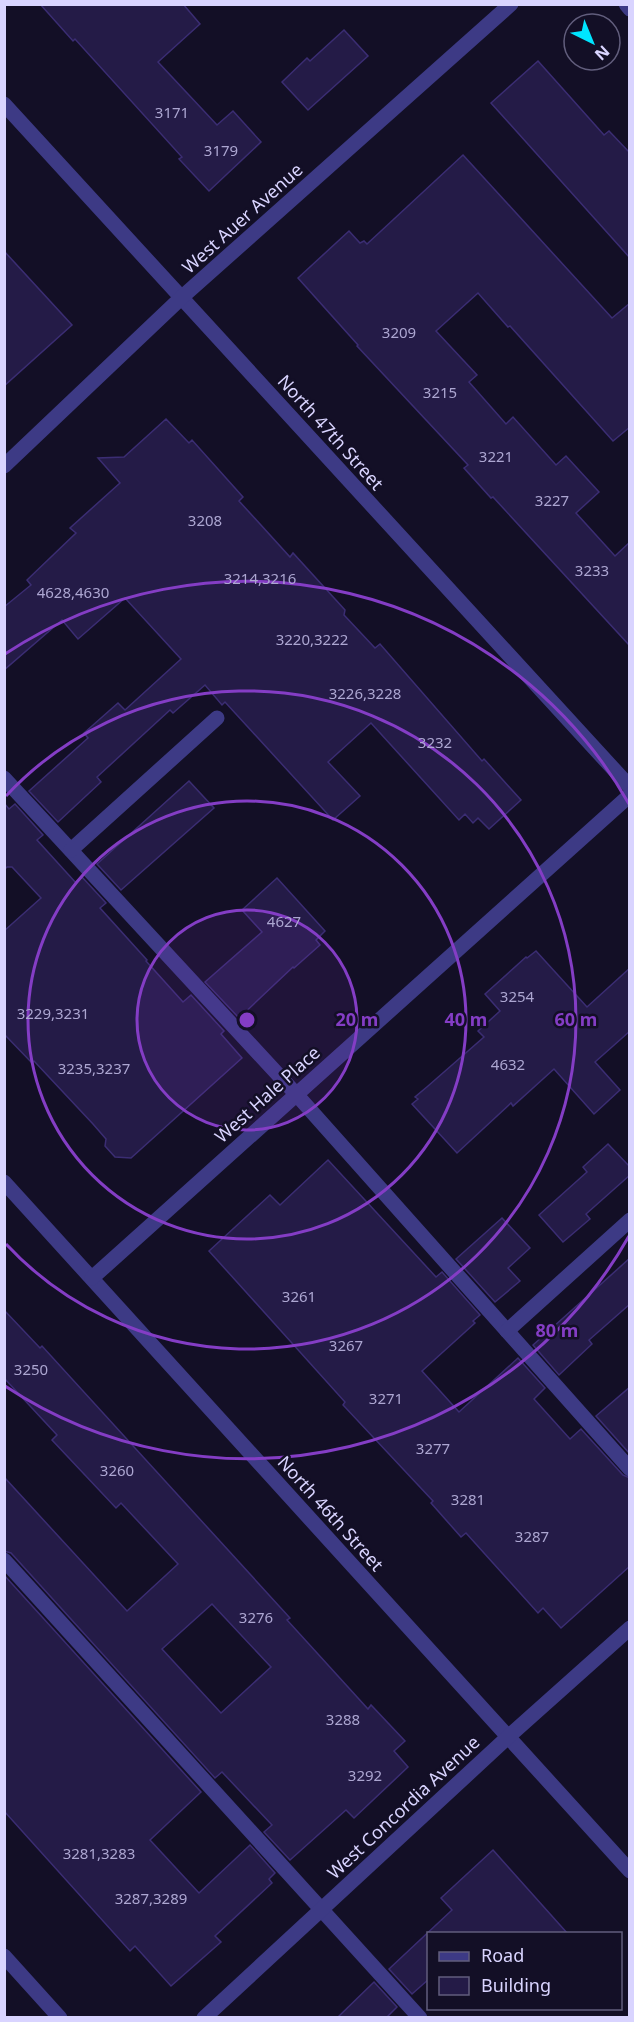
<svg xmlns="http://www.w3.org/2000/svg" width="634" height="2022" font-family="'Noto Sans',sans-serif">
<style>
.building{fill:#241b47;stroke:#3b2d73;stroke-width:1.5;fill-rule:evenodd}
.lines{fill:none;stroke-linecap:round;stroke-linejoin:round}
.minor{stroke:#3d3a85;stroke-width:15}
.ring{fill:none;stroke:#843dc5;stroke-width:3}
.labels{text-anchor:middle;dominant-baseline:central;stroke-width:5;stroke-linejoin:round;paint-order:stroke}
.number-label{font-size:15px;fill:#aca6d1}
.street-label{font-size:18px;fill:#d9d4ff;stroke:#130f26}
.centre{fill:#843dc5;stroke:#130f26;stroke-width:3}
.ring-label{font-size:18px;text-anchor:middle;font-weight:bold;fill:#843dc5;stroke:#130f26;stroke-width:5;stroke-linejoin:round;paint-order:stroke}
</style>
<rect width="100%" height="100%" fill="#130f26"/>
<g class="building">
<polygon points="40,4 183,4 200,24 158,62 217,125 233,111 261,142 209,191 179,159 182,157 75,39 73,41"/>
<polygon points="344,30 368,56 308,110 282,82 307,58 310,61"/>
<polygon points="538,61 604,135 609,131 630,153 630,258 491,103"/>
<polygon points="463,155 612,318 630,303 630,427 613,441 510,326 508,327 478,293 436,331 477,375 469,382 506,424 513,417 556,465 566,456 599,492 576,513 615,556 630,542 630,646 493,497 491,498 464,468 468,465 357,346 358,345 298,278 349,231 360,243 364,241 367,244"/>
<polygon points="4,251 72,325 4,386"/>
<polygon points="166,419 189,443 192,440 243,497 239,501 290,557 293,553 345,610 344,615 375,648 380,644 482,761 484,759 521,800 489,829 478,818 473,823 465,814 459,820 371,723 328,762 360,796 333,820 225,702 222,705 205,685 173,713 170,710 97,777 101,782 58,822 29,791 88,738 84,733 118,703 125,710 181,659 125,598 78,639 62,620 4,670 4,607 31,585 27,580 76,533 70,528 120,483 98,458 124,457"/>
<polygon points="189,781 214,808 121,890 97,864"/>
<polygon points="4,803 9,809 15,804 43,835 37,840 76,883 82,877 106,903 100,908 147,960 146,961 183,1002 191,995 224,1031 221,1034 242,1058 131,1158 115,1157 105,1146 106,1139 93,1124 34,1061 32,1063 4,1034 4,931 41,898 12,867 7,867 4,870"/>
<polygon points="277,878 325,931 316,940 320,945 294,968 293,967 239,1018 205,982 262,932 242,910"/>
<polygon points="536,951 587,1007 630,968 630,1031 595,1062 620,1090 594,1114 554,1069 513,1106 511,1103 457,1153 412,1104 418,1099 415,1097 428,1086 484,1037 478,1031 500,1011 485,994 526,957 527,958"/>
<polygon points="608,1144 630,1167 630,1175 586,1214 590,1219 563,1242 539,1215 587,1172 583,1167"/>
<polygon points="328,1160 436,1277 442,1272 480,1315 473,1321 475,1323 422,1371 459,1412 518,1358 545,1388 534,1399 570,1439 581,1429 623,1475 630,1478 630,1566 561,1628 543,1608 538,1613 466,1533 461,1537 431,1503 433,1501 343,1405 345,1402 209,1251 270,1195 280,1205"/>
<polygon points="502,1218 530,1248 508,1268 520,1281 495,1302 456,1259"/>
<polygon points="630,1258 630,1304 589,1340 592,1344 559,1375 533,1345"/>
<path d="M4,1310L40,1348L42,1346L290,1618L287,1620L368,1709L371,1705L405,1741L394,1751L408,1767L354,1818L346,1810L290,1860L264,1832L272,1825L222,1772L215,1778L11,1553L4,1551V1477L127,1611L178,1564L121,1503L116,1508L52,1440L57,1435L4,1378ZM212,1604L271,1667L221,1713L162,1649Z"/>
<polygon points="630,1387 630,1454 596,1416"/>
<polygon points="4,1575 201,1792 150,1840 199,1893 250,1845 275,1873 269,1879 272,1883 215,1936 221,1942 171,1986 135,1946 130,1951 4,1811"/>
<polygon points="493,1850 568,1934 429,1934 429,1979 412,1994 389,1969 452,1910 441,1898"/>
<polygon points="374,1982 397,2007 386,2018 337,2018"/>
</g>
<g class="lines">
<g class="minor">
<polyline points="626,4 630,9"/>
<polyline points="4,104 630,787"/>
<polyline points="4,466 181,298 511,4"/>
<polyline points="4,778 296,1094 630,1469"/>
<polyline points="71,850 217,718"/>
<polyline points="4,1182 630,1871"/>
<polyline points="92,1278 630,795"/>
<polyline points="507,1331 630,1220"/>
<polyline points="4,1560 420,2018"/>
<polyline points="4,1956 60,2018"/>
<polyline points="204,2018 508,1737 630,1628"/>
</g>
</g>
<circle cx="247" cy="1020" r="110" fill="#843dc5" fill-opacity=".12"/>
<g class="ring">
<circle cx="247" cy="1020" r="110"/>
<circle cx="247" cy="1020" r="219"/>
<path d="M6 796A329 329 0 1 1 6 1244"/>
<path d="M629 1236A439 439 0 0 1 5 1386M5 654A439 439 0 0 1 629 804"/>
</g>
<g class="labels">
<g class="number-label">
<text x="172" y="112">3171</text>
<text x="221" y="150">3179</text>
<text x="399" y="332">3209</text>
<text x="440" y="392">3215</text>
<text x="496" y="456">3221</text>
<text x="552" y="500">3227</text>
<text x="205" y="520">3208</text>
<text x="592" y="570">3233</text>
<text x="260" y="578">3214,3216</text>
<text x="73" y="592">4628,4630</text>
<text x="312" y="639">3220,3222</text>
<text x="365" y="693">3226,3228</text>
<text x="435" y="742">3232</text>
<text x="284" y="921">4627</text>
<text x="517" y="996">3254</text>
<text x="53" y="1013">3229,3231</text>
<text x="508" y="1064">4632</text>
<text x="94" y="1068">3235,3237</text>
<text x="299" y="1296">3261</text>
<text x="346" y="1345">3267</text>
<text x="31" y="1369">3250</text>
<text x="386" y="1398">3271</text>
<text x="433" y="1448">3277</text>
<text x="117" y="1470">3260</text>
<text x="468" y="1499">3281</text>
<text x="532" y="1536">3287</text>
<text x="256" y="1617">3276</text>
<text x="343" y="1719">3288</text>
<text x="365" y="1775">3292</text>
<text x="99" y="1853">3281,3283</text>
<text x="151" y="1898">3287,3289</text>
</g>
<g class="street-label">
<text transform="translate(242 218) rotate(-42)">West Auer Avenue</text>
<text transform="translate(331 432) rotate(48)">North 47th Street</text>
<text transform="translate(267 1094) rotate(-42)">West Hale Place</text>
<text transform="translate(331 1513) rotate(48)">North 46th Street</text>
<text transform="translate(403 1807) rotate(-43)">West Concordia Avenue</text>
</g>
</g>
<circle cx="247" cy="1020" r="9" class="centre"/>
<g class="ring-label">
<text x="357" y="1026">20 m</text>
<text x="466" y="1026">40 m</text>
<text x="576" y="1026">60 m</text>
<text x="557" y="1337">80 m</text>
</g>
<rect width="634" height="2022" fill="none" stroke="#d9d4ff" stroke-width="12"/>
<rect x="427" y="1932" width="195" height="78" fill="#130f26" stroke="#625e7d" stroke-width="1.5"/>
<rect x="439" y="1952" width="30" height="9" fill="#3d3a85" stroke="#625e7d" stroke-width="1.5"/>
<text x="481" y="1962" font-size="18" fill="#d9d4ff">Road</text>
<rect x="439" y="1977" width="30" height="18" fill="#241b47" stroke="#625e7d" stroke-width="1.5"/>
<text x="481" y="1992" font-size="18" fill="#d9d4ff">Building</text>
<g transform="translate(592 42) rotate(137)"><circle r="28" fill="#130f26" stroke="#625e7d" stroke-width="1.5"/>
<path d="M0-4.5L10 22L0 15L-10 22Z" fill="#00e5ff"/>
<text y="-9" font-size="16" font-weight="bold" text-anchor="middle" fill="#d9d4ff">N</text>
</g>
</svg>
